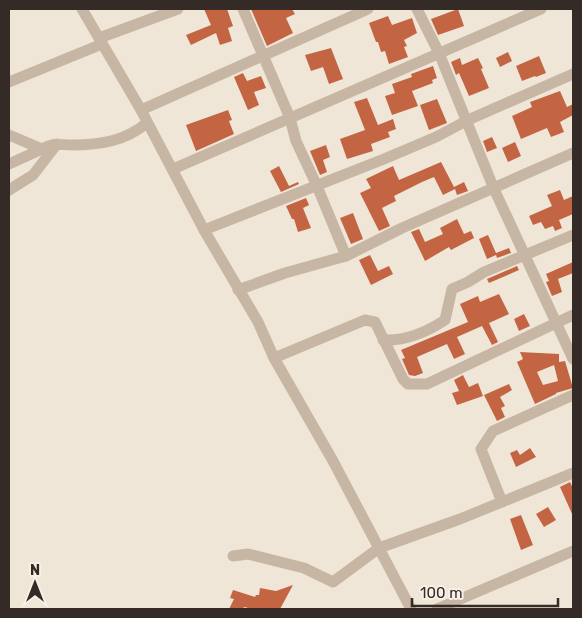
<svg xmlns="http://www.w3.org/2000/svg" width="582" height="618" font-family="Rubik,sans-serif">
<style>
.building{fill:#c36543;fill-rule:evenodd}
.lines{fill:none;stroke-linecap:round;stroke-linejoin:round}
.street{stroke:#c8b6a5;stroke-width:11}
</style>
<rect width="100%" height="100%" fill="#f0e6d8"/>
<g class="building">
<polygon points="204,9 227,9 233,26 228,28 232,41 220,45 216,33 191,45 186,35 211,25"/>
<polygon points="251,9 292,9 295,14 286,18 293,33 267,46"/>
<polygon points="458,9 464,26 438,35 431,19"/>
<polygon points="388,16 392,25 412,18 417,33 404,40 407,46 404,47 408,57 389,64 385,51 381,52 378,42 376,42 369,23"/>
<polygon points="331,48 343,79 329,84 323,67 311,71 305,55"/>
<polygon points="508,52 512,61 500,67 496,58"/>
<polygon points="539,56 546,73 536,77 535,76 522,81 516,66"/>
<polygon points="460,58 462,65 478,58 483,68 481,69 489,88 469,96 459,73 456,75 451,62"/>
<polygon points="433,66 437,78 432,80 433,83 412,91 418,106 392,115 385,96 395,93 392,84 412,77 411,74"/>
<polygon points="243,73 247,81 261,76 266,88 254,92 259,105 248,110 234,77"/>
<polygon points="560,91 567,107 573,104 573,115 560,122 564,132 551,137 547,128 521,139 512,116 532,107 530,102"/>
<polygon points="367,98 378,125 393,119 396,129 388,132 390,137 371,144 373,151 347,159 340,139 365,130 354,102"/>
<polygon points="437,99 447,123 429,130 420,105"/>
<polygon points="228,110 232,120 229,121 234,134 196,151 186,125"/>
<polygon points="492,137 497,148 487,152 483,141"/>
<polygon points="515,142 521,156 508,162 502,148"/>
<polygon points="326,145 330,157 323,160 327,172 320,175 310,151"/>
<polygon points="441,162 454,187 464,182 468,191 457,195 455,189 443,195 434,177 422,182 394,196 396,201 382,208 390,226 379,231 360,193 371,188 366,179 393,166 399,180"/>
<polygon points="279,166 289,186 298,182 299,184 281,192 270,171"/>
<polygon points="560,190 564,200 573,196 573,214 559,220 562,228 555,231 553,226 545,229 541,222 533,225 529,216 552,206 547,195"/>
<polygon points="306,198 309,205 303,208 311,228 298,232 294,219 292,219 286,206"/>
<polygon points="353,213 363,239 351,244 340,218"/>
<polygon points="457,219 464,234 471,231 474,238 451,250 449,247 425,261 411,232 419,229 425,242 443,234 440,228"/>
<polygon points="488,235 496,253 509,248 511,253 497,258 496,255 487,259 479,239"/>
<polygon points="370,255 378,271 389,266 393,274 371,285 359,260"/>
<polygon points="573,262 573,273 558,279 562,292 552,296 546,282 549,281 546,274"/>
<polygon points="517,266 519,270 489,283 487,279"/>
<polygon points="499,294 509,314 489,323 498,342 492,345 482,326 457,337 465,354 454,359 447,344 417,357 423,373 415,376 409,375 402,359 405,358 401,350 468,322 460,304 478,296 480,302"/>
<polygon points="524,314 530,326 519,331 514,319"/>
<path d="M520,352L559,354V362L565,361L573,388L556,393V394L535,404L517,362L523,359ZM554,365L558,381L543,385L537,372Z"/>
<polygon points="463,375 469,387 478,383 483,396 457,405 452,393 459,391 454,380"/>
<polygon points="509,384 512,390 500,397 505,406 501,408 505,417 497,421 484,395"/>
<polygon points="530,448 536,457 516,467 510,453 517,450 520,455"/>
<polygon points="570,482 573,488 573,516 560,487"/>
<polygon points="548,507 556,520 544,527 536,514"/>
<polygon points="521,515 533,545 521,550 510,519"/>
<polygon points="293,585 280,609 253,609 244,607 243,609 229,609 234,599 230,598 233,590 255,597 256,595 259,595 260,588 276,591"/>
</g>
<g class="lines">
<g class="street">
<polyline points="82,9 141,110 204,230 258,322 274,358 333,461 411,609"/>
<polyline points="243,9 290,118 296,141 317,186 346,256"/>
<polyline points="417,9 439,53 494,189 573,359"/>
<polyline points="99,38 178,9"/>
<polyline points="9,82 102,44"/>
<polyline points="141,110 368,9"/>
<path d="M9,135L42,149C54,142 59,145 72,145C100,145 125,141 147,123"/>
<polyline points="9,164 42,149"/>
<polyline points="173,169 541,9"/>
<polyline points="9,190 33,175 57,144"/>
<polyline points="204,230 384,159 436,137 468,120 573,74"/>
<polyline points="238,290 285,273 346,256 402,228 573,153"/>
<path d="M383,340C406,341 427,332 445,320L452,289L468,282L484,272L573,235"/>
<polyline points="274,358 365,320 375,322 403,379 408,384 427,384 573,315"/>
<polyline points="502,502 481,449 493,431 573,395"/>
<polyline points="233,556 248,554 304,568 333,582 379,548 460,519 573,473"/>
<polyline points="437,609 573,551"/>
</g>
</g>
<rect width="582" height="618" fill="none" stroke="#342b26" stroke-width="20"/>
<g transform="translate(35 583)" stroke="#f8f0e4" stroke-width="4" paint-order="stroke">
<path d="M0-4L9 19L0 12L-9 19Z" fill="#342b26"/>
<text y="-8" font-size="14" font-weight="bold" text-anchor="middle" fill="#342b26">N</text>
</g>
<path d="M412 598v8h146v-8" fill="none" stroke="#342b26" stroke-width="2.5"/>
<text x="420" y="598" font-size="15" fill="#342b26" stroke="#f8f0e4" stroke-width="4" paint-order="stroke">100 m</text>
</svg>
